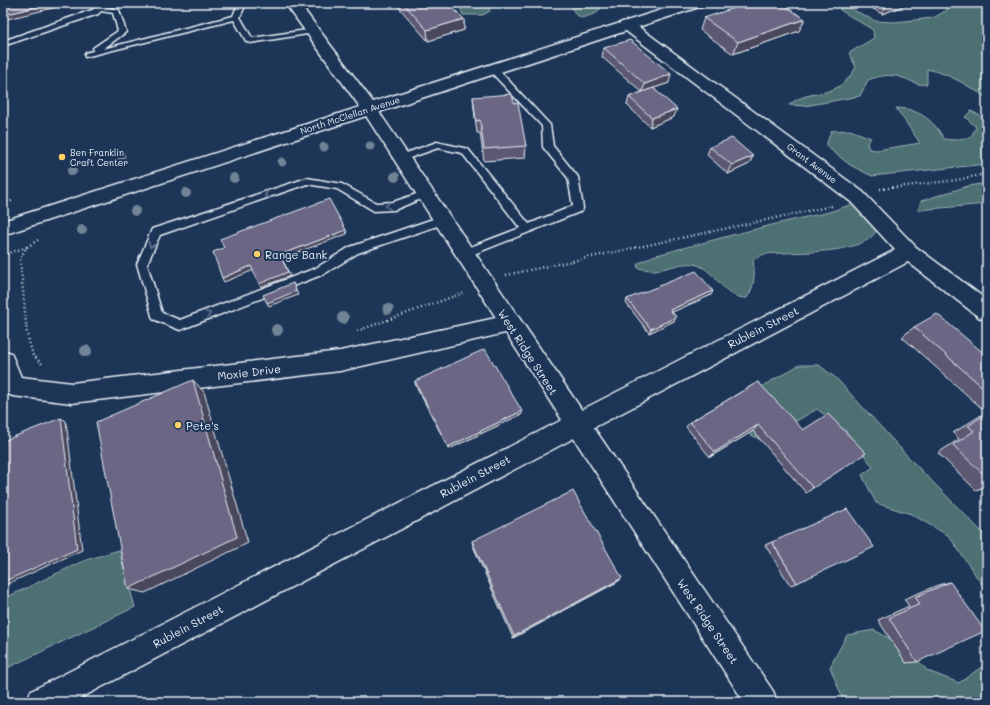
<svg xmlns="http://www.w3.org/2000/svg" width="990" height="705" font-family="Mali,sans-serif">
<style>
.green{fill:#4d7072;stroke:#9ab0b5}
.lines{fill:none;stroke-linecap:round;stroke-linejoin:round}
.lane-casing{stroke:#e8f1f8;stroke-width:3}
.street-casing{stroke:#e8f1f8;stroke-width:3}
.secondary-casing{stroke:#e8f1f8;stroke-width:3}
.path-far1{stroke:#e8f1f8;stroke-width:1.5;stroke-dasharray:0.5 2;stroke-linecap:butt}
.path{stroke:#e8f1f8;stroke-width:2.5;stroke-dasharray:1 3;stroke-linecap:butt}
.lane{fill:#1d3557;fill-rule:evenodd}
.street{fill:#1d3557;fill-rule:evenodd}
.secondary{fill:#1d3557;fill-rule:evenodd}
.tree{fill:#6f8496}
.wall{fill:#5b5872;stroke:#e8f1f8}
.shaded-wall{fill:#4a475c;stroke:#e8f1f8}
.building{fill:#6a6684;stroke:#e8f1f8}
.oneway{stroke:#64778f}
.poi-dot{fill:#ffd166;stroke:#1d3557;stroke-width:1.5}
.labels{text-anchor:middle;dominant-baseline:central;stroke-width:4;stroke-linejoin:round;paint-order:stroke}
.far-street-label{font-size:9px;fill:#e8f1f8;stroke:#1d3557}
.far-poi-label{font-size:9px;fill:#e8f1f8;stroke:#1d3557;text-anchor:start}
.poi-label{font-size:11px;fill:#e8f1f8;stroke:#1d3557;text-anchor:start}
.street-label{font-size:11px;fill:#e8f1f8;stroke:#1d3557}
</style>
<rect width="100%" height="100%" fill="#1d3557"/>
<filter id="ink" filterUnits="userSpaceOnUse"><feTurbulence type="fractalNoise" baseFrequency=".025" numOctaves="2"/><feDisplacementMap in="SourceGraphic" scale="8" xChannelSelector="R" yChannelSelector="G"/><feConvolveMatrix kernelMatrix="1 2 1 2 8 2 1 2 1" color-interpolation-filters="sRGB"/></filter>
<g filter="url(#ink)">
<g class="green">
<polygon points="456,3 488,3 490,11 483,15 463,15 459,5"/>
<polygon points="570,3 604,3 597,13 582,18 575,14"/>
<path d="M840,3L875,21L895,22L933,18L947,10V3L987,4V98C967,85 950,74 927,69V84C917,86 913,81 903,78C891,73 879,76 868,80L860,96L805,106L789,105C811,86 836,103 856,67L849,53L874,38L873,30L840,10Z"/>
<path d="M896,108C917,108 934,120 944,139L953,140L971,137L976,127L965,117L971,111L987,119V164L872,176L850,165L826,146L831,131L850,130L871,138L867,143L869,149L877,150L920,143Z"/>
<polygon points="987,183 987,204 918,210 921,201 968,186"/>
<path d="M854,204L878,225C874,257 791,251 767,254C762,254 757,258 753,260C755,274 755,286 747,298C726,299 718,276 702,267C685,258 670,270 653,270C648,270 643,269 638,268L637,264L653,256C710,241 767,225 825,213C835,211 844,206 854,204Z"/>
<polygon points="799,365 819,365 837,379 912,461 987,537 987,592 949,536 911,514 876,503 862,475 873,467 846,431 817,409 793,423 766,443 744,431 747,395"/>
<polygon points="119,550 135,607 3,670 3,599 83,561"/>
<polygon points="874,630 904,646 928,671 959,683 987,663 987,702 844,702 830,667 847,635"/>
</g>
<g class="lines">
<g class="lane-casing">
<g id="lane">
<polygon points="101,3 110,3 105,7 119,10 126,32 103,49 233,16 237,6 235,3 243,3 245,6 240,17 252,38 314,29 318,31 314,33 250,43 246,41 234,20 85,57 85,53 93,51 93,48 118,31 113,13 101,11 98,14 3,46 3,41 92,10"/>
<polygon points="490,67 496,67 550,125 553,146 578,177 583,208 582,211 464,258 460,257 459,254 460,251 520,228 462,153 438,148 401,161 396,158 398,156 437,142 468,149 529,224 573,206 568,178 543,147 542,126 490,71"/>
<polygon points="307,178 342,184 376,203 393,202 425,191 430,194 428,196 394,210 374,211 337,189 307,184 160,235 147,264 162,313 180,320 316,268 350,247 442,216 447,220 446,223 358,253 324,274 180,330 153,319 137,264 152,229"/>
</g>
</g>
<g class="street-casing">
<g id="street">
<polygon points="627,21 632,22 863,192 916,247 987,300 987,321 980,318 908,262 73,702 27,702 31,691 895,250 851,202 622,28 620,25 622,22"/>
<polygon points="510,315 518,318 521,324 518,330 340,371 72,403 13,396 5,393 3,389 3,350 11,353 21,377 72,383 340,351"/>
</g>
</g>
<g class="secondary-casing">
<polygon id="secondary" points="285,3 299,3 373,102 683,3 704,3 702,6 379,112 773,691 777,702 744,702 366,116 3,235 3,221 360,107"/>
</g>
<polyline class="path-far1" points="980,175 987,173"/>
<g class="path">
<polyline points="880,189 957,180 985,174"/>
<polyline points="3,203 12,201"/>
<polyline points="27,247 38,240"/>
<polyline points="3,255 27,247 20,258 27,334 33,355 42,364"/>
<polyline points="506,275 832,206"/>
<polyline points="357,331 463,293"/>
</g>
<use href="#lane" class="lane"/>
<use href="#street" class="street"/>
<use href="#secondary" class="secondary"/>
</g>
<g class="tree">
<circle cx="370" cy="146" r="4.5"/>
<circle cx="324" cy="147" r="4.5"/>
<circle cx="121" cy="156" r="4.5"/>
<circle cx="282" cy="162" r="4.5"/>
<circle cx="72" cy="171" r="5"/>
<circle cx="395" cy="177" r="5"/>
<circle cx="234" cy="178" r="5"/>
<circle cx="186" cy="193" r="5"/>
<circle cx="135" cy="211" r="5"/>
<circle cx="82" cy="230" r="5"/>
<circle cx="388" cy="309" r="5.5"/>
<circle cx="343" cy="318" r="6"/>
<circle cx="277" cy="330" r="6"/>
<circle cx="86" cy="351" r="6"/>
</g>
<g class="wall">
<polygon points="395,3 448,3 464,19 464,30 428,41"/>
<polygon points="863,3 911,3 882,14"/>
<polygon points="704,18 799,31 733,54 700,30"/>
<polygon points="604,48 669,83 654,88 674,117 650,127 627,105 629,97 642,92 602,57"/>
<polygon points="473,97 514,103 526,146 525,158 484,161 480,133 477,133 474,109"/>
<polygon points="710,147 753,156 749,164 728,174 707,155"/>
<polygon points="711,295 672,312 676,317 674,321 649,333 626,303 627,299"/>
<polygon points="914,327 987,356 987,486 976,490 938,453 959,439 953,433 986,412 902,337"/>
<polygon points="415,381 522,414 449,449 415,384"/>
<polygon points="758,382 813,488 806,493 753,431 710,457 686,427 690,422"/>
<polygon points="472,541 622,578 617,582 513,638 473,546"/>
<polygon points="772,542 797,583 790,585 765,545"/>
<polygon points="950,582 917,662 906,663 878,620 909,606 904,599 938,585"/>
</g>
<g class="shaded-wall">
<polygon points="53,3 74,3 3,20 3,15"/>
<polygon points="888,3 911,3 882,14"/>
<polygon points="464,19 464,30 428,41 427,30"/>
<polygon points="805,19 799,31 733,54 738,42"/>
<polygon points="671,74 669,83 642,92 645,84"/>
<polygon points="677,109 674,117 650,127 652,118"/>
<polygon points="753,156 749,164 728,174 732,165"/>
<polygon points="346,230 347,234 282,258 290,276 261,287 259,284 280,255"/>
<polygon points="251,266 254,270 224,282 222,278"/>
<polygon points="293,283 298,295 269,306 267,303"/>
<polygon points="713,291 711,295 668,314 670,310"/>
<polygon points="676,317 674,321 649,333 651,329"/>
<polygon points="193,380 204,392 248,543 145,593 128,589"/>
<polygon points="522,411 522,414 449,449 448,447"/>
<polygon points="61,418 66,421 82,550 3,586 3,582"/>
<polygon points="758,425 753,431 710,457 715,452"/>
<polygon points="622,578 617,582 513,638 514,636"/>
</g>
<g class="building">
<polygon points="3,3 53,3 3,15"/>
<polygon points="403,3 448,3 464,19 427,30"/>
<polygon points="749,3 780,3 805,19 738,42 704,18"/>
<polygon points="630,40 671,74 645,84 604,48"/>
<polygon points="653,88 677,109 652,118 629,97"/>
<polygon points="512,94 514,103 518,103 526,146 484,149 480,120 476,121 473,97"/>
<polygon points="732,138 753,156 732,165 710,147"/>
<polygon points="329,199 346,230 280,255 288,272 259,284 251,266 222,278 213,252 224,248 220,239"/>
<polygon points="696,271 713,291 670,310 676,317 651,329 627,299"/>
<polygon points="293,283 296,291 267,303 263,295"/>
<polygon points="937,314 987,356 987,391 914,327"/>
<polygon points="485,349 522,411 448,447 415,381"/>
<polygon points="193,380 237,537 128,589 96,422"/>
<polygon points="758,382 803,430 828,414 866,453 813,488 758,425 715,452 690,422"/>
<polygon points="987,413 987,478 953,445 974,431 968,426"/>
<polygon points="61,418 77,549 3,582 3,441"/>
<polygon points="573,491 622,578 514,636 472,541"/>
<polygon points="847,509 874,547 797,583 772,542"/>
<polygon points="950,582 985,631 917,662 889,618 920,604 915,597"/>
</g>
<defs><path id="oneway-chevron" d="M-2-3.5L2.5 0L-2 3.5" fill="none" stroke-width="1.6" stroke-linecap="round" stroke-linejoin="round"/></defs>
<g class="oneway">
<use href="#oneway-chevron" transform="translate(267 195) rotate(161)"/>
<use href="#oneway-chevron" transform="translate(388 206) rotate(176)"/>
<use href="#oneway-chevron" transform="translate(151 245) rotate(114)"/>
<use href="#oneway-chevron" transform="translate(208 314) rotate(-21)"/>
</g>
</g>
<g class="poi-dot">
<circle cx="62" cy="157" r="4"/>
<circle cx="257" cy="254" r="4"/>
<circle cx="178" cy="425" r="4"/>
</g>
<g class="labels">
<g class="far-street-label">
<text transform="translate(350 115) rotate(-18)">North McClellan Avenue</text>
<text transform="translate(812 163) rotate(37)">Grant Avenue</text>
</g>
<g class="far-poi-label">
<text x="70" y="152">Ben Franklin<tspan x="70" dy="10">Craft Center</tspan></text>
</g>
<g class="poi-label">
<text x="265" y="254">Range Bank</text>
<text x="186" y="425">Pete's</text>
</g>
<g class="street-label">
<text transform="translate(763 327) rotate(-27)">Rublein Street</text>
<text transform="translate(528 352) rotate(57)">West Ridge Street</text>
<text transform="translate(249 372) rotate(-7)">Moxie Drive</text>
<text transform="translate(475 476) rotate(-28)">Rublein Street</text>
<text transform="translate(708 621) rotate(56)">West Ridge Street</text>
<text transform="translate(188 626) rotate(-28)">Rublein Street</text>
</g>
</g>
<rect width="990" height="705" fill="none" stroke="#1d3557" stroke-width="16"/>
<rect x="8" y="8" width="974" height="689" fill="none" stroke="#e8f1f8" stroke-width="1.5" filter="url(#ink)"/>
</svg>
